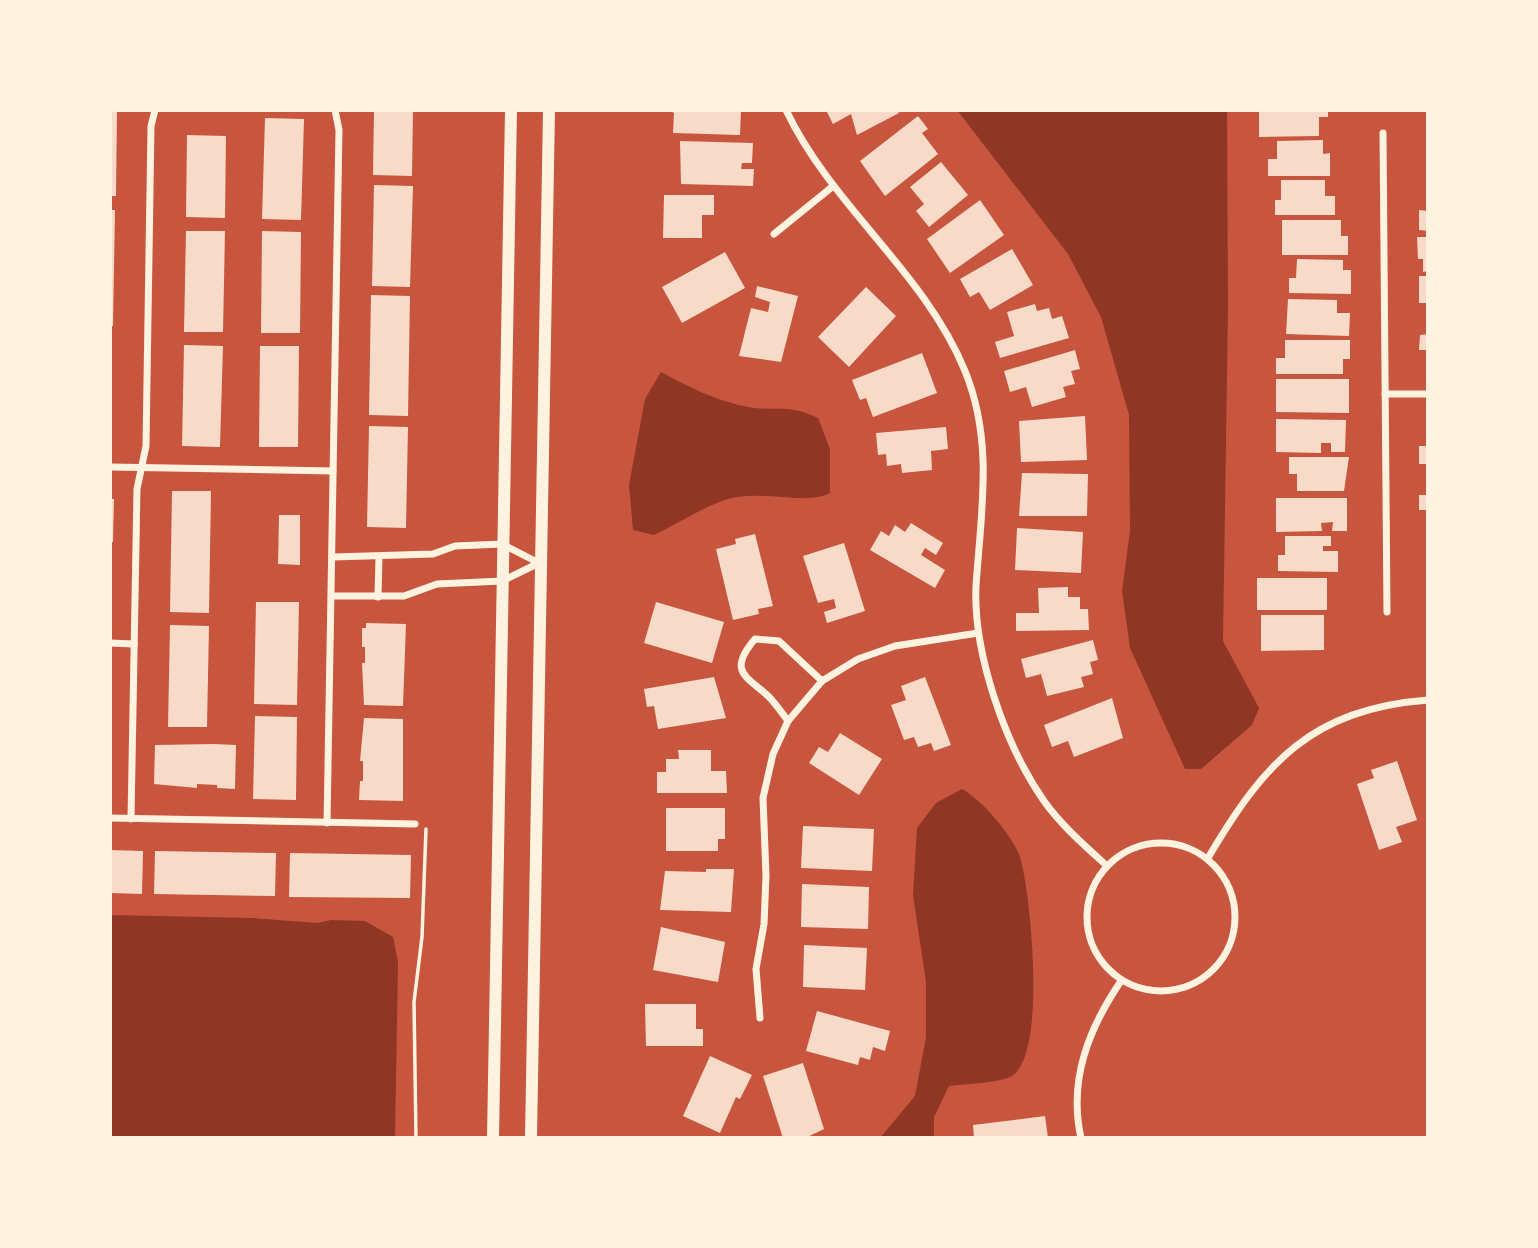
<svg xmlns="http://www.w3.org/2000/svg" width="1538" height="1248" font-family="Inter,sans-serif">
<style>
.water{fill:#8f3625}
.building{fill:#f7dbc8}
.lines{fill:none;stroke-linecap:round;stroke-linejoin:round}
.path{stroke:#fff3e0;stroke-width:3.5}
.minor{stroke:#fff3e0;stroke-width:7}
.tertiary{stroke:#fff3e0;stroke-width:12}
</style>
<rect width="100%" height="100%" fill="#c8553d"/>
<g class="water">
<polygon points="957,110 1227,110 1228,307 1223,641 1259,708 1252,725 1201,769 1185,769 1130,648 1122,591 1130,531 1129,415 1101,317 1068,254"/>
<path d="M661,372C689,387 716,401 748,407C777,412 787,403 818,418L830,449V493C806,506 760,489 728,499C703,507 677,524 654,535L633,530L629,485L645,399Z"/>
<path d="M962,789C981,799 1013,836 1020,857C1031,894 1047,1054 1012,1076C1000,1083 964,1084 949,1086L934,1117V1138H880L915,1096L926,1037V982L913,895L917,828L936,803Z"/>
<polygon points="110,915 251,918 318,923 331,920 365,921 393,937 398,962 395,1138 110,1138"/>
</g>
<g class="building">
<polygon points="110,110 117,110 116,196 110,196"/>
<polygon points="374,110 413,110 412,176 373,175"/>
<polygon points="669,110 741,110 740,135 673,133 674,113"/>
<polygon points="826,110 897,110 899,113 857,135 851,114 833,124"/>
<polygon points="1259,110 1328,110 1328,117 1319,117 1319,136 1259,137"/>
<polygon points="918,116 928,129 922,133 938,154 885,196 860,161"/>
<polygon points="265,118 304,119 301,220 262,219"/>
<polygon points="187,135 226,136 225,218 186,217"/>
<polygon points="1323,140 1323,154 1330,153 1330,176 1268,176 1268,159 1277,159 1277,141"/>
<polygon points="680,141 753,143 752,163 742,163 741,169 754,169 753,186 681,184"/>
<polygon points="941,162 968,195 929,227 916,211 924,204 910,187"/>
<polygon points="1281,180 1325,180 1325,196 1335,196 1335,215 1275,215 1275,200 1281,200"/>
<polygon points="374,185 413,186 410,287 372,286"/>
<polygon points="664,195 714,195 714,215 702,215 702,238 663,238"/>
<polygon points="980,200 1004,235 950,273 927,239"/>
<polygon points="110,210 115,210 113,326 110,326"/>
<polygon points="1419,210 1428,211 1428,231 1419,230"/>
<polygon points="1282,220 1341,220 1341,236 1348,236 1348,255 1282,255"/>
<polygon points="186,231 225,231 223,332 184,332"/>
<polygon points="262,231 301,232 300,333 261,333"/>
<polygon points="1417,237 1428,237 1428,271 1423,272 1423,259 1418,259"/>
<polygon points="1012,249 1033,285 990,310 979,292 970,297 960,279"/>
<polygon points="725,252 745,288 682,323 662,287"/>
<polygon points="1297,259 1343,260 1343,270 1351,270 1351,294 1289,293 1289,278 1296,278"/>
<rect x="1419" y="276" width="9" height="27"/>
<polygon points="757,286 798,296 781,362 739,356 751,308 768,312 770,302 755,297"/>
<polygon points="866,287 896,316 849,367 818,337"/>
<polygon points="371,295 410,296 408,416 369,415"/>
<polygon points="1288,299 1337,300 1337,313 1350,313 1349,336 1286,334"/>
<polygon points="1035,304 1037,311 1049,308 1052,319 1062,316 1069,338 1000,358 995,342 1014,336 1007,312"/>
<polygon points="1428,334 1428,350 1419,350 1420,335"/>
<polygon points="1285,340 1350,340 1350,359 1343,359 1343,374 1276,374 1276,358 1285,358"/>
<polygon points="184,345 223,346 220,447 182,446"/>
<polygon points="260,346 299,346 298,447 259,447"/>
<polygon points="1075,350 1080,369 1071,371 1075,384 1063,387 1066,397 1032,407 1026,387 1010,392 1004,371"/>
<polygon points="922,353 937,393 873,417 866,398 860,400 852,380"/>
<polygon points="1276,379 1349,379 1349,413 1276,412"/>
<polygon points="1085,416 1087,460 1021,462 1019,421"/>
<polygon points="1276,419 1346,420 1345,452 1331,452 1331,443 1321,443 1321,453 1276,452"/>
<polygon points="369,426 408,427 406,528 367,527"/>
<polygon points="946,427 948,449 931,451 932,470 902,473 901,464 887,466 886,454 878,455 876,433"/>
<rect x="1419" y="446" width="9" height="18"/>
<polygon points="1289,457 1349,457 1344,491 1297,491 1297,474 1289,474"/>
<polygon points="1022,473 1088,474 1087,516 1019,516"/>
<polygon points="172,491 211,491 209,613 170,612"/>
<rect x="1419" y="495" width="9" height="15"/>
<polygon points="1276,498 1347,498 1347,531 1332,531 1333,522 1321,523 1322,531 1276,532"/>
<polygon points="110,499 114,499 113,542 110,542"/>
<polygon points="279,515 300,515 300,565 278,564"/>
<polygon points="911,523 943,543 936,555 925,548 921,555 945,570 935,588 870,550 881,531 889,536 895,525 905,532"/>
<polygon points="1017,528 1083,532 1081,573 1015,570"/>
<polygon points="755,534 773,606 758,609 759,614 733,620 716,549 736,544 735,539"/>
<polygon points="1285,536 1331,536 1331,546 1323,546 1323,551 1338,551 1338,572 1278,571 1278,555 1285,555"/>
<polygon points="844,543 865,611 827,623 824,612 836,608 834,599 818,603 803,556"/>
<rect x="1257" y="578" width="70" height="32"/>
<polygon points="1068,587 1068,597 1080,597 1080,609 1088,609 1089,630 1016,631 1016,613 1039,613 1038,588"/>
<polygon points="256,602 299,602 297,705 254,704"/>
<polygon points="656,602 724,622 712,663 644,643"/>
<polygon points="1261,615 1324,615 1324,650 1261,651"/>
<polygon points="366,623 406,624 403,706 364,705 362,663 365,663 365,647 362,647 362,628 366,628"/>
<polygon points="170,625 209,626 207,727 168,727"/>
<polygon points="1093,640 1098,660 1090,662 1093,674 1081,677 1084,687 1047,696 1041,674 1026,678 1021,659"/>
<polygon points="714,677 726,718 658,729 654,706 647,707 644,689"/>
<polygon points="925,677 951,745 934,751 931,743 918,747 914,737 904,740 891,705 906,700 901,686"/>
<polygon points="1112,698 1123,738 1074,757 1068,741 1052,747 1044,725"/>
<polygon points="255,716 297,717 296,800 253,799"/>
<polygon points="364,718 403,719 403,801 359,800 360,781 363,781 363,761 360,761"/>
<polygon points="840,733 882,759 859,795 809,763 819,747 828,752"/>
<polygon points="213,744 236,745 235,789 217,788 217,785 197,784 197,788 154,784 155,745"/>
<polygon points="678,750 711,750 711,771 726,771 727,793 657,793 657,772 666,772 666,759 679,759"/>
<polygon points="1397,761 1417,820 1396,827 1402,842 1379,850 1357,784 1374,778 1371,770"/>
<polygon points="666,808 725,808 725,839 718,839 718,851 666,851"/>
<polygon points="803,826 874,829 872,871 801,868"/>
<polygon points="110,850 143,851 142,894 110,893"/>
<polygon points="155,851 276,853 275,896 154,894"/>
<polygon points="290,853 411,855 410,898 289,897"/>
<polygon points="706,869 734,869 731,912 660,910 665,871 706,872"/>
<polygon points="802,884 869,887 868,929 801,927"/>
<polygon points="661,927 725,942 718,982 653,970"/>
<polygon points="804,945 867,948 865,990 803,987"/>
<polygon points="645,1004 696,1004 696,1029 703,1029 703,1046 646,1046"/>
<polygon points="817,1011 890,1031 885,1051 873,1047 870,1060 860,1057 858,1065 806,1051"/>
<polygon points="710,1056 752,1075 740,1099 736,1097 720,1133 683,1116"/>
<polygon points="803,1063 824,1129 805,1138 783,1138 763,1076"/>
<polygon points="1045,1116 1048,1138 974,1138 973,1125"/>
</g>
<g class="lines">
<polyline class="path" points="416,1138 414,1002 422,937 426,829"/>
<g class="minor">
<path d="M786,110C832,207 924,271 965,371C994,442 981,512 976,586C973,653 1005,745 1044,801C1061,825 1084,845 1106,865"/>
<polyline points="1383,133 1387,612"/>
<polyline points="774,234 832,187"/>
<polyline points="1385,394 1428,394"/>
<polyline points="110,467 333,471"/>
<polyline points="333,557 433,554 455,546 502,544 539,563"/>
<polyline points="332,596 404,596 437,584 502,581 539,563"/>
<polyline points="378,597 379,557"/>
<polyline points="110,643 134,644"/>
<path d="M788,721C783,714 777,706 771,699C750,677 725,674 755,639L779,641L822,681"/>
<polyline points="110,818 415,824"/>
<polyline points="131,819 137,489 146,446 151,126 155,110"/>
<polyline points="327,823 339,130 335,110"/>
<circle cx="1161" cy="917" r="74"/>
<path d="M1208,858C1264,763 1311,709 1428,700"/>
<polyline points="760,1018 756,969 764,924 766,876 763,798 773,754 788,721 822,681 858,659 895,646 978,633"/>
<path d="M1081,1138C1068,1080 1089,1028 1121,981"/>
</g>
<g class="tertiary">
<polyline points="493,1138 511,110"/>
<polyline points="531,1138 549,110"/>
</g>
</g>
<rect width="1538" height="1248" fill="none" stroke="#fff3e0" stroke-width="224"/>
</svg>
